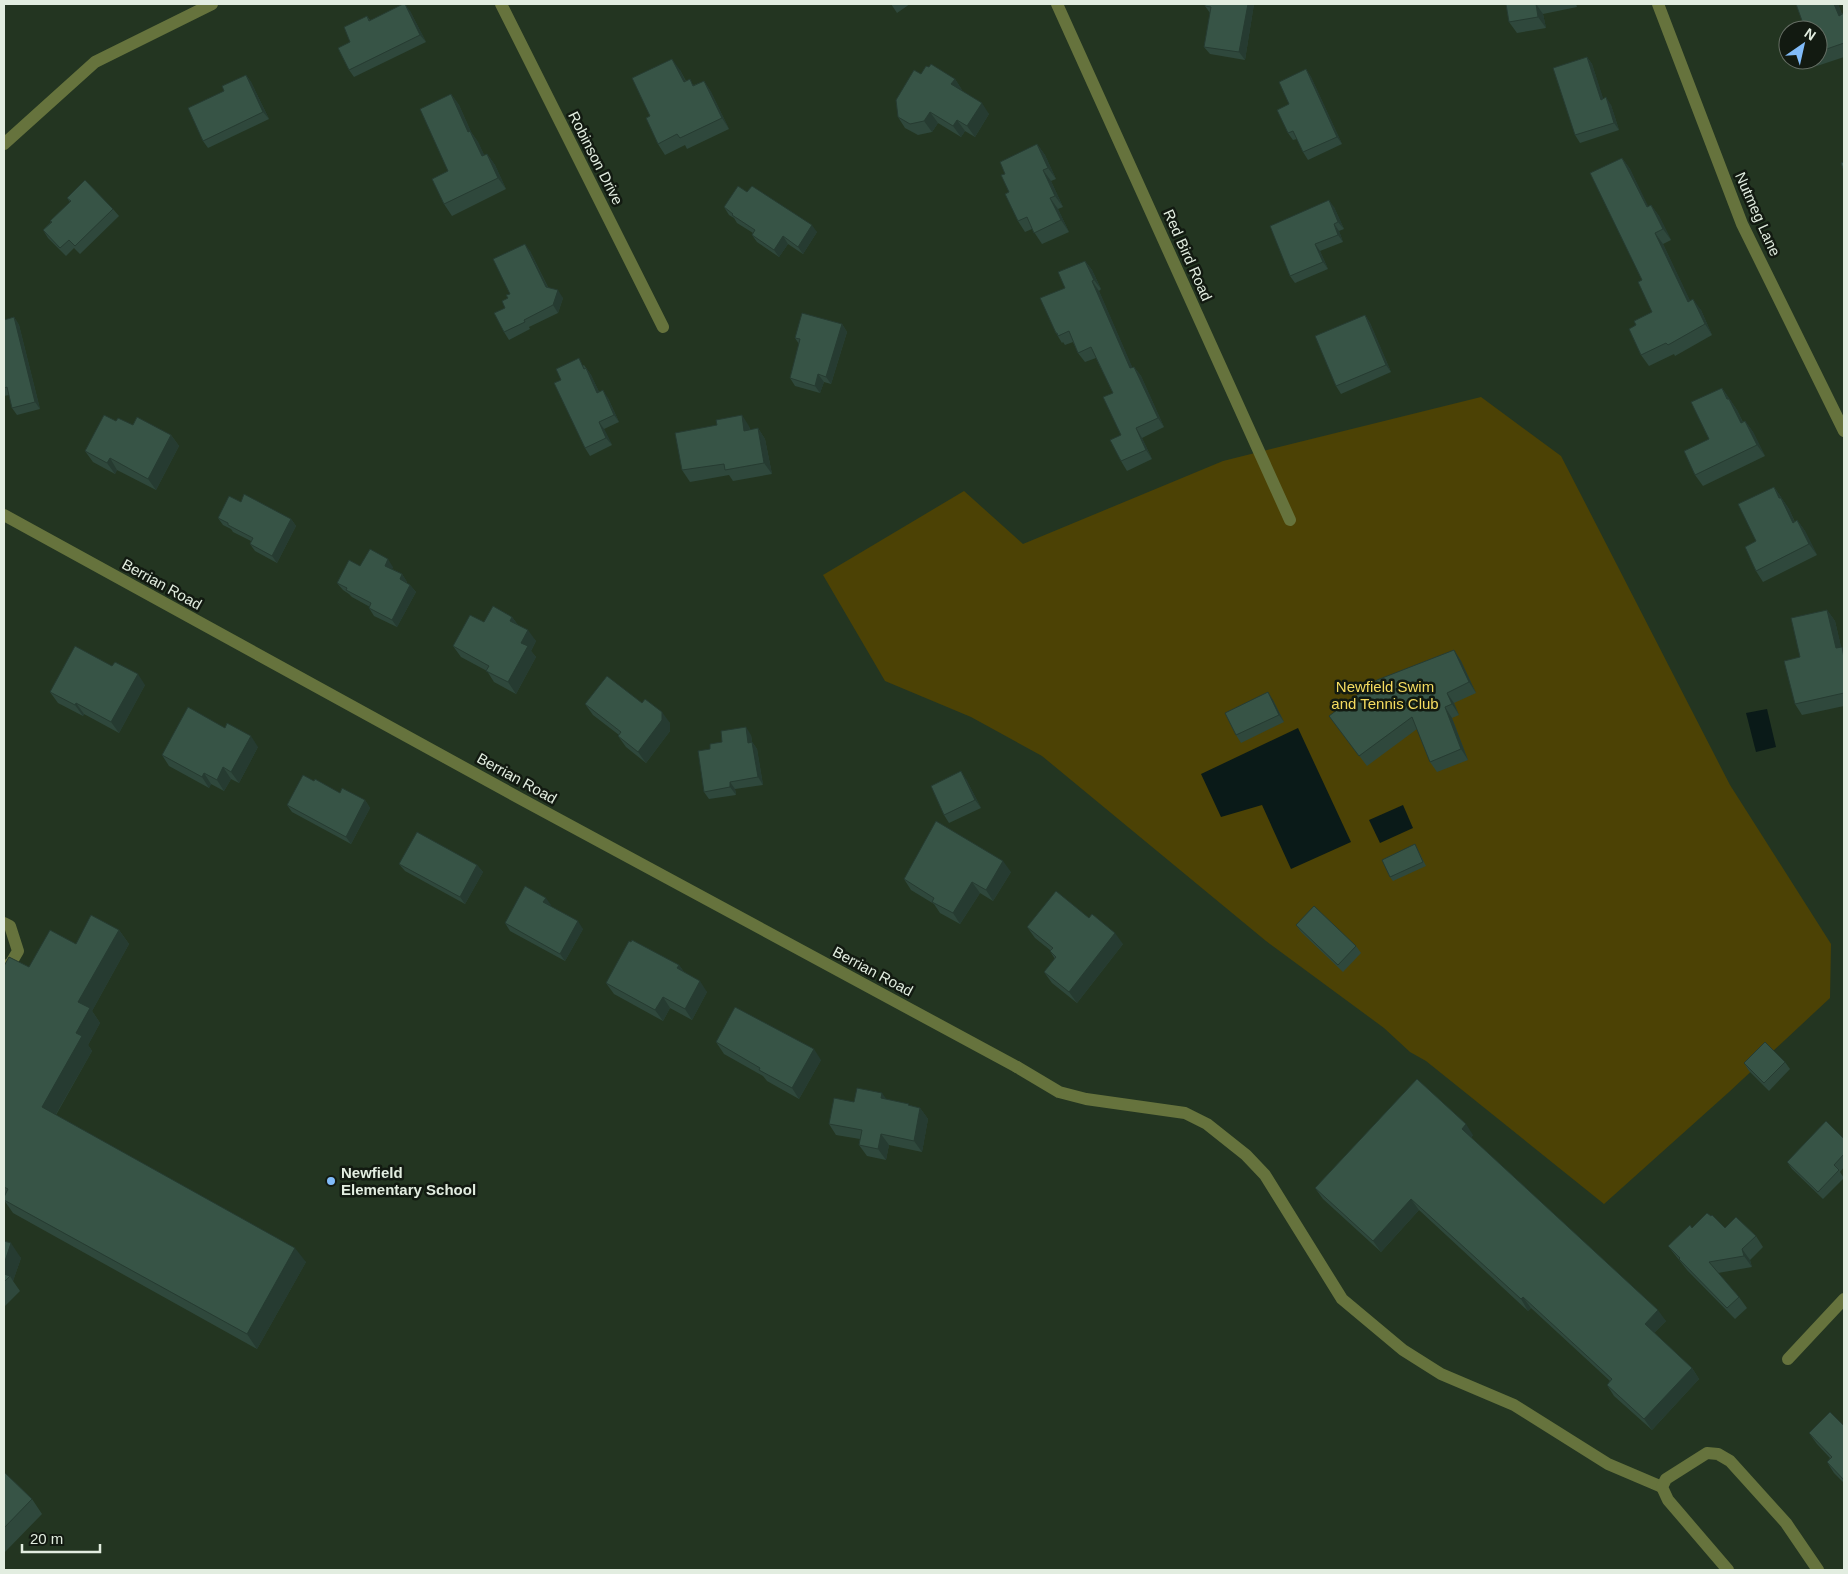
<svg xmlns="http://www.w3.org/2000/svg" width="1848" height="1574" font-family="Arial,sans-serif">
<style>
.green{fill:#4c4205}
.water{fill:#0a1a18}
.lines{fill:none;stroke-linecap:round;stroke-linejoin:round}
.lane{stroke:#66733d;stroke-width:12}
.street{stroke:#66733d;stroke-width:12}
.wall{fill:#2f483c}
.shaded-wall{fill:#263b31}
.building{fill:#375446;stroke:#263b31}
.poi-dot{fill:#81bcfa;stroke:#121a11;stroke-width:2}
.labels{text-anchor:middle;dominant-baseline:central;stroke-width:5;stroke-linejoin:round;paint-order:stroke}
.street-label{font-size:15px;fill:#e2ede0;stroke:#121a11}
.park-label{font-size:15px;fill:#f5dc60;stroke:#121a11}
.poi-label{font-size:15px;font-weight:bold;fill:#e2ede0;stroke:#121a11;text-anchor:start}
</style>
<rect width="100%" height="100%" fill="#233521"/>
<polygon class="green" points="1481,397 1561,456 1730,785 1831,944 1830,998 1729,1092 1604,1204 1426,1061 1410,1052 1384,1028 1266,941 1042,756 971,717 885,681 823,575 964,491 1023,544 1223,461"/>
<g class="water">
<polygon points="1767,709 1776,747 1756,752 1746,713"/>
<polygon points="1298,728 1351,842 1291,869 1262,805 1221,817 1201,774"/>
<polygon points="1403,805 1413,828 1380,843 1369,820"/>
</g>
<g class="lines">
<g class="lane">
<polyline points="4,923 10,926 18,951 11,963 4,968"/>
<polyline points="1017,1067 1059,1092 1086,1099 1185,1113 1207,1124 1246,1155 1265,1175 1342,1299 1403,1350 1441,1374 1514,1405 1608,1464 1662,1487"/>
<polyline points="1728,1570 1668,1500 1662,1487 1666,1479 1707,1453 1718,1454 1730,1461 1786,1523 1818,1570"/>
</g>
<g class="street">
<polyline points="501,4 663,327"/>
<polyline points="1057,4 1290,520"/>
<polyline points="1658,4 1742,224 1844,431"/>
<polyline points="4,144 95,62 212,4"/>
<polyline points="4,515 521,799 1017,1067"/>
<polyline points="1788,1359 1844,1299"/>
</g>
</g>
<g class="wall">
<polygon points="891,4 910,4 897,13"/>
<polygon points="1254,4 1245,60 1210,54 1204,47 1210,13 1205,6"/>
<polygon points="1506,4 1576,4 1577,7 1543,14 1546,28 1517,33 1509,22"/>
<polygon points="1796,4 1838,4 1842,14 1844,13 1844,57 1817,66 1813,60 1818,60 1818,30 1805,29"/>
<polygon points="410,11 426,42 354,77 349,70 350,42 367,16 370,20"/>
<polygon points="1587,57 1592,64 1603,99 1611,105 1619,130 1580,143 1575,135"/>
<polygon points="1306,69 1311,77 1342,144 1308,160 1303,152 1297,139 1293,140 1288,133 1289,104"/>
<polygon points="680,70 686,81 694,85 704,81 711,92 729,129 687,149 685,145 665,155 658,144 650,116"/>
<polygon points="921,74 955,79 962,90 962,91 989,114 975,137 965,131 961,137 938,123 932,132 918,135 905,128 898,117"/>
<polygon points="246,75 251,82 269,119 208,148 203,141 224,91"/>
<polygon points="451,94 459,105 471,132 478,142 484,155 487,154 495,165 506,189 452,216 444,204 448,171"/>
<polygon points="1037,144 1045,155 1056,179 1051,181 1063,207 1058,209 1069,232 1042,244 1032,229 1025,232 1018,221 1009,192"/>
<polygon points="1622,158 1630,169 1648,207 1651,205 1659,216 1671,240 1663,244 1690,301 1701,310 1712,335 1675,356 1674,354 1649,366 1641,355 1636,325 1652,312 1642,280"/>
<polygon points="747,192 817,232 803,254 788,244 779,257 757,242 752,235 753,233 737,223 734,218 729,215 724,207"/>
<polygon points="67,198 113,209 119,216 80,254 74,248 66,256 48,238 43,230 51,222 70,202"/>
<polygon points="1334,207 1344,229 1339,231 1343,242 1320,251 1328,269 1295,283 1290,276"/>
<polygon points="530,251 548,287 563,298 558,313 529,327 530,329 509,340 504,332 505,308 510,294"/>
<polygon points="1085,261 1092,270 1101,289 1099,291 1132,367 1134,367 1141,376 1164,427 1142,438 1152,459 1127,471 1121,461 1121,435 1113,393 1096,358 1085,362 1078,353 1073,342 1065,345 1063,342 1062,343 1056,333 1065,288"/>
<polygon points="1365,315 1370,323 1391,372 1341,394 1336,386"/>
<polygon points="14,317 19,325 40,409 17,415 12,408 9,395 4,396 4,320"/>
<polygon points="842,324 847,332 831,384 824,382 820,393 795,386 790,378 799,344 795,338"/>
<polygon points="584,365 591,375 599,392 608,398 619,422 604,429 612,445 590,456 585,448 561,380"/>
<polygon points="1722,388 1737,410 1743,422 1745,421 1753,432 1765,456 1703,486 1695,475 1709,439"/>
<polygon points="116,421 171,435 179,446 156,490 117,470 115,474 93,462 85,451"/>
<polygon points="717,425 749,426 750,430 758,428 765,439 772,474 733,481 729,475 690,482 682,470"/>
<polygon points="1774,487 1789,509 1795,522 1797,520 1805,531 1817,555 1763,582 1756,571 1756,541"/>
<polygon points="241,502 291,519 296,526 277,563 255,551 250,544 251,541 233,532 231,529 223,525 218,518"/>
<polygon points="360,566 393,567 392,569 402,574 407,582 407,583 410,585 416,592 397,627 374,616 369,608 370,607 352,597 349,594 343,590 337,583"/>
<polygon points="1827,610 1835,621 1841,647 1844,651 1844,706 1802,715 1795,704 1800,657"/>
<polygon points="512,617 518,625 536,641 531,651 536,657 516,694 494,682 487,671 461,657 453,646 484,622"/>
<polygon points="1454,650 1461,661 1476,693 1454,703 1459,715 1452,718 1468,760 1437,772 1430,762 1417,729 1367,766 1329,716"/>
<polygon points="145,685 119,733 84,714 83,716 58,703 50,692"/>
<polygon points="1273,700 1284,722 1241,743 1236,735"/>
<polygon points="642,703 670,723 670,731 646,763 626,747 618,736 619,735 593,715 585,704"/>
<polygon points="751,735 752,742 757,749 763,785 735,789 736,795 709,799 704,792 710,749 722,742"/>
<polygon points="258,747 239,783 231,779 224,791 211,784 209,788 169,766 162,755"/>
<polygon points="966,779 981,808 949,823 944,815"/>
<polygon points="314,781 340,793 365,800 370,808 351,844 292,812 287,805"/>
<polygon points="1417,848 1426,866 1393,881 1390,877"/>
<polygon points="399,864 477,865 483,872 465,904 405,871"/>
<polygon points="1011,872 993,901 980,893 960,924 940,913 934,904 911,890 904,879"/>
<polygon points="551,905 550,906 583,929 565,961 510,931 505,923"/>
<polygon points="1296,925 1356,946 1361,953 1343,972 1301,932"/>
<polygon points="1027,927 1123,944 1077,1003 1052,983 1044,972 1055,959 1050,951 1050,950 1035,938"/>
<polygon points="119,930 129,944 92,1011 100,1023 88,1045 92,1051 56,1115 306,1262 257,1349 13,1213 4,1200 4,966 29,967 76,944"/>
<polygon points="679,965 684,972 707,992 692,1020 670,1008 663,1021 614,994 606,983"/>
<polygon points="716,1042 821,1060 799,1099 767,1081 763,1076 724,1054"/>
<polygon points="1785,1062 1790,1069 1769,1091 1749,1071 1744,1063"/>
<polygon points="886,1099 920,1108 928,1119 922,1152 889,1145 886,1160 867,1156 859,1145 860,1139 836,1135 829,1124 854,1102"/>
<polygon points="1473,1135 1471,1138 1666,1321 1654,1333 1692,1368 1699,1379 1652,1430 1614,1396 1607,1385 1610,1381 1531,1308 1528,1311 1419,1210 1381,1252 1323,1199 1315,1188"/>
<polygon points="1844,1139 1844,1167 1840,1172 1844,1178 1823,1199 1792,1169 1787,1162"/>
<polygon points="1711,1216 1725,1228 1756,1236 1763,1247 1750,1260 1752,1267 1718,1273 1739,1297 1747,1308 1735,1319 1687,1270 1668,1246 1692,1228"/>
<polygon points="4,1241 21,1258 13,1281 20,1291 4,1307"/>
<polygon points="1844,1426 1844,1483 1834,1473 1827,1462 1830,1458 1817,1444 1809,1433"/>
<polygon points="4,1472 32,1499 42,1514 4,1553"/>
</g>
<g class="shaded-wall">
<polygon points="405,4 410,11 426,42 420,35"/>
<polygon points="1248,4 1254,4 1245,60 1239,52"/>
<polygon points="1536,4 1543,14 1546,28 1538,17"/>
<polygon points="1834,4 1838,4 1844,21 1839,16"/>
<polygon points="1587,57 1592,64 1606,107 1601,100"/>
<polygon points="672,59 680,70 691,93 684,82"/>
<polygon points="1306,69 1311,77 1342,144 1337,137"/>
<polygon points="246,75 251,82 269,119 263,112"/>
<polygon points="955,79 962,90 959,95 951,84"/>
<polygon points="704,81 711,92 729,129 722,118"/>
<polygon points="451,94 459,105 471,132 478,142 490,167 482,156 468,132"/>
<polygon points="1606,97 1611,105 1619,130 1614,123"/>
<polygon points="982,103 989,114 975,137 967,126"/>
<polygon points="930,112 938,123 932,132 924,121"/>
<polygon points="957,120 965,131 961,137 953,126"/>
<polygon points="1037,144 1045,155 1056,179 1048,168"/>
<polygon points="487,154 495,165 506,189 498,178"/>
<polygon points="1622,158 1630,169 1654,218 1647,207"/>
<polygon points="1043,170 1051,181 1063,207 1055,196"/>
<polygon points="1050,198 1058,209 1069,232 1061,220"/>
<polygon points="1329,200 1334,207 1344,229 1338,222"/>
<polygon points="1651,205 1659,216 1671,240 1663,229"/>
<polygon points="1334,224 1339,231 1343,242 1338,235"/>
<polygon points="812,225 817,232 803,254 798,247"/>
<polygon points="1655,233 1663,244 1696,313 1688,302"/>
<polygon points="783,236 788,244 779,257 774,250"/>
<polygon points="525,244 530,251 551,294 546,287"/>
<polygon points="1315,244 1320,251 1328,269 1323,262"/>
<polygon points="1085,261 1092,270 1101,289 1094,280"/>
<polygon points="1092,281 1099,291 1137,378 1130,368"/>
<polygon points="558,290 563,298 558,313 553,305"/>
<polygon points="1693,299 1701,310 1712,335 1705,324"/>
<polygon points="1365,315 1370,323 1391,372 1386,365"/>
<polygon points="14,317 19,325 40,409 35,402"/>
<polygon points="842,324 847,332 831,384 826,377"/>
<polygon points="1134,367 1141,376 1164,427 1158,418"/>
<polygon points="586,368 591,375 603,400 597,393"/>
<polygon points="818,374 824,382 820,393 815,386"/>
<polygon points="1722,388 1737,410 1748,434 1741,423"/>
<polygon points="603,390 608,398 619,422 614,415"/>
<polygon points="742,415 749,426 752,442 744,431"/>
<polygon points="1745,421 1753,432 1765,456 1757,445"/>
<polygon points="599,422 604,429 612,445 606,438"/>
<polygon points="758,428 765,439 772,474 764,463"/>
<polygon points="1136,428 1142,438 1152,459 1146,450"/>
<polygon points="171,435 179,446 156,490 148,479"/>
<polygon points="110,458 117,470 115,474 107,463"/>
<polygon points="1774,487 1789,509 1800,534 1793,523 1779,498"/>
<polygon points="291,519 296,526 277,563 272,556"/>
<polygon points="1797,520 1805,531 1817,555 1809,544"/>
<polygon points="388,559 393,567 390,573 385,566"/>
<polygon points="402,574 407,582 405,586 400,579"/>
<polygon points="410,585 416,592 397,627 392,620"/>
<polygon points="1827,610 1835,621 1844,659 1836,648"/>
<polygon points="512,617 520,628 510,621"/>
<polygon points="528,630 536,641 531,651 536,657 516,694 508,682 521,643"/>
<polygon points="1454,650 1461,661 1476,693 1469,682"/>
<polygon points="138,674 145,685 119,733 111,722"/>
<polygon points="1268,692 1273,700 1284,722 1279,715"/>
<polygon points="1447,693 1454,703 1459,715 1452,704"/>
<polygon points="76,703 84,714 83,716 75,705"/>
<polygon points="1445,707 1452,718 1468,760 1461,749"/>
<polygon points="662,712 670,723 670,731 646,763 638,752"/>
<polygon points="746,727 751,735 752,742 757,749 763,785 758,777 748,743"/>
<polygon points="251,736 258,747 239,783 231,772"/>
<polygon points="223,767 231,779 224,791 217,780"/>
<polygon points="961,771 966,779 981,808 975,800"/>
<polygon points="204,773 211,784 209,788 202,777"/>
<polygon points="730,782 735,789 736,795 730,787"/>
<polygon points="365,800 370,808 351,844 346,837"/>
<polygon points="1003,861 1011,872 993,901 986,890"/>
<polygon points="477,865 483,872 465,904 460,897"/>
<polygon points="972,882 980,893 960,924 953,913"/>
<polygon points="546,898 551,905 548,910 543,902"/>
<polygon points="578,921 583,929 565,961 560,954"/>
<polygon points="119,930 129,944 92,1011 100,1023 88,1045 92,1051 52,1121 42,1107 76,1033 78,1002"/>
<polygon points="1115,933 1123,944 1077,1003 1069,992"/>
<polygon points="679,965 687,976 677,968"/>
<polygon points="700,981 707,992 692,1020 685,1009"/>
<polygon points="663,997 670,1008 663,1021 655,1010"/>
<polygon points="814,1049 821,1060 799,1099 792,1088"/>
<polygon points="882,1093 890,1104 881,1098"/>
<polygon points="920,1108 928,1119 922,1152 914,1141"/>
<polygon points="1466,1124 1473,1135 1469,1140 1462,1129"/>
<polygon points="881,1134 889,1145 886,1160 878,1149"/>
<polygon points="1411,1199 1419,1210 1381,1252 1373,1241"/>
<polygon points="11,1243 21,1258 13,1281 10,1276 4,1277 4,1264"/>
<polygon points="295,1248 306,1262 257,1349 247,1334"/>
<polygon points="1742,1249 1750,1260 1752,1267 1744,1256"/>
<polygon points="1523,1297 1531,1308 1528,1311 1521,1299"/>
<polygon points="1658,1310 1666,1321 1652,1335 1645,1324"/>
<polygon points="1692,1368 1699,1379 1652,1430 1644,1419"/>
</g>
<g class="building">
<polygon points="403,4 405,4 420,35 349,70 338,48 350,42 344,27 367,16 369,21"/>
<polygon points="1205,4 1248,4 1239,52 1204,47 1211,7 1205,6"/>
<polygon points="1506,4 1536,4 1538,17 1509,22"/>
<polygon points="1796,4 1834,4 1839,16 1844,13 1844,43 1818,52 1818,30 1802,30 1805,29"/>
<polygon points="1587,57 1601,100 1606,97 1614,123 1575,135 1553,68"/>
<polygon points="672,59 684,82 690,79 693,86 704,81 722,118 680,138 677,134 658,144 646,118 650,116 632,78"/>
<polygon points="931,64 955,79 951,84 982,103 967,126 957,120 953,126 930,112 924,121 910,124 898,117 896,100 914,70 921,74 926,66 929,67"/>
<polygon points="1306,69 1337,137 1303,152 1293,131 1288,133 1277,110 1289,104 1279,82"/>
<polygon points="246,75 263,112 203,141 188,108 224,91 222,86"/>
<polygon points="451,94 468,132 470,131 482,156 487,154 498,178 444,204 432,179 448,171 420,109"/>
<polygon points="1037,144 1048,168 1043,170 1055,196 1050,198 1061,220 1034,233 1027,217 1018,221 1005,194 1009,192 1001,175 1005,174 1000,162"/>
<polygon points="1622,158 1647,207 1651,205 1663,229 1655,233 1688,302 1693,299 1705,324 1668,345 1666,343 1641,355 1629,329 1636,325 1634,321 1652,312 1638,282 1642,280 1590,173"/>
<polygon points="1844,162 1844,171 1841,163"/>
<polygon points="85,180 113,209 75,246 69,240 60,248 43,230 52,222 50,221 71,201 67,198"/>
<polygon points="738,186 747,192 752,186 812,225 798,247 783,236 774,250 752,235 755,230 732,215 733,214 724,207"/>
<polygon points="1329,200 1338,222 1334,224 1338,235 1315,244 1323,262 1290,276 1270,226"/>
<polygon points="525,244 546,287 558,290 553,305 524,320 525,322 504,332 494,313 505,308 502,301 508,298 506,295 510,294 493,259"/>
<polygon points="1085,261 1094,280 1092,281 1130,368 1134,367 1158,418 1136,428 1146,450 1121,461 1110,440 1121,435 1103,397 1113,393 1091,347 1078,353 1069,331 1058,336 1057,333 1056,333 1040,298 1065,288 1058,272"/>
<polygon points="802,313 842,324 826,377 818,374 815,386 790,378 800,339 795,338"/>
<polygon points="1365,315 1386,365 1336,386 1315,336"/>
<polygon points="14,317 35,402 12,408 7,387 4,388 4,320"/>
<polygon points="579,358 584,369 586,368 597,393 603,390 614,415 599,422 606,438 585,448 554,383 561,380 556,369"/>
<polygon points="1722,388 1727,399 1729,399 1741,423 1745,421 1757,445 1695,475 1684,451 1709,439 1691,402"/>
<polygon points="104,415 116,421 118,418 133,425 137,417 171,435 148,479 110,458 107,463 85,451"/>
<polygon points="742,415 744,431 758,428 764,463 725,470 724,464 682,470 675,433 717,425 716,420"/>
<polygon points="1774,487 1779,498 1781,498 1793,523 1797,520 1809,544 1756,571 1745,547 1756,541 1738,504"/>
<polygon points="244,494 291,519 272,556 250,544 253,538 228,525 228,523 218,518 229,496 241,502"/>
<polygon points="370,549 388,559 385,566 402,574 400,579 410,585 392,620 369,608 371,603 346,590 347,588 337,583 349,560 360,566"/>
<polygon points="493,606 512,617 510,621 528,630 521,643 528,646 508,682 486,671 489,666 453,646 470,615 484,622"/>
<polygon points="1827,610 1836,648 1842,647 1844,658 1844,693 1795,704 1784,661 1800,657 1791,618"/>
<polygon points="75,646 112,666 115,662 138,674 111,722 76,703 75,705 50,692"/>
<polygon points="1454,650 1469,682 1447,693 1452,704 1445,707 1461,749 1430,762 1412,717 1359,756 1329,716 1377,680"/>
<polygon points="607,676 642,703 645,699 662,712 662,720 638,752 618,736 621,732 585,704"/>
<polygon points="1268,692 1279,715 1236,735 1225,713"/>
<polygon points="188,707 225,728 227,723 251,736 231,772 223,767 217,780 204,773 202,777 162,755"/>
<polygon points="746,727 748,743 752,742 758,777 730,782 730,787 704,792 698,751 710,749 710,744 722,742 721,731"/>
<polygon points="961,771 975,800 944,815 931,786"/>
<polygon points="303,775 314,781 315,779 340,793 342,788 365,800 346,837 287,805"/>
<polygon points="936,821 1003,861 986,890 972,882 953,913 932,902 934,898 904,879"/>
<polygon points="417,832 477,865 460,897 399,864"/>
<polygon points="1415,844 1423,862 1390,877 1382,860"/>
<polygon points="525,886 546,898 543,902 578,921 560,954 505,923"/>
<polygon points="1056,891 1089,918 1092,914 1115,933 1069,992 1044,972 1056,957 1050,951 1053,948 1027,927"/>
<polygon points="1314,906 1356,946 1338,965 1296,925"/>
<polygon points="91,915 119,930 78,1002 90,1008 76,1033 82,1036 42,1107 295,1248 247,1334 4,1200 4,1197 8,1189 4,1187 4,966 9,957 29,967 50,930 76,944"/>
<polygon points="632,940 679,965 677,968 700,981 685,1009 663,997 655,1010 606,983 629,941 631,942"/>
<polygon points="735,1007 814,1049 792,1088 759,1070 760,1068 716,1042"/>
<polygon points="1765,1042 1785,1062 1764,1083 1744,1063"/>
<polygon points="1417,1079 1466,1124 1462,1129 1658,1310 1645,1324 1692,1368 1644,1419 1607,1385 1612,1379 1523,1297 1521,1299 1411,1199 1373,1241 1315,1188"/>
<polygon points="857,1088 882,1093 881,1098 909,1104 908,1105 920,1108 914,1141 881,1134 878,1149 859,1145 862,1130 829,1124 834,1098 854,1102"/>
<polygon points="1826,1121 1844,1139 1844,1154 1834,1165 1839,1170 1818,1192 1787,1162"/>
<polygon points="1707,1213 1711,1216 1712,1215 1725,1228 1736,1217 1756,1236 1742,1249 1744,1256 1709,1262 1739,1297 1727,1308 1679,1259 1680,1258 1668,1246 1690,1225 1692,1228"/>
<polygon points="4,1241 11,1243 4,1264"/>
<polygon points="4,1274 10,1276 4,1282"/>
<polygon points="1830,1412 1844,1426 1844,1480 1827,1462 1832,1457 1809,1433"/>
<polygon points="4,1472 32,1499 4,1528"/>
</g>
<circle class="poi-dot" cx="331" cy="1181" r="5"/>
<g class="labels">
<g class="street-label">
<text transform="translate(596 158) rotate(63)">Robinson Drive</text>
<text transform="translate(1758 214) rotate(66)">Nutmeg Lane</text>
<text transform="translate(1188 255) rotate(66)">Red Bird Road</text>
<text transform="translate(162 584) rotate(29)">Berrian Road</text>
<text transform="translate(517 778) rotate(29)">Berrian Road</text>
<text transform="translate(873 971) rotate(28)">Berrian Road</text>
</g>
<g class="park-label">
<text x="1385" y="686">Newfield Swim<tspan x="1385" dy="17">and Tennis Club</tspan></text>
</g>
<g class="poi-label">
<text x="341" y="1172">Newfield<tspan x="341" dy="17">Elementary School</tspan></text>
</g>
</g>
<rect width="1848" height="1574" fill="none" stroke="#e2ede0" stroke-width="10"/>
<g transform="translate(1803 45) rotate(34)"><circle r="24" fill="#121a11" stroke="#656e64"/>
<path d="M0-4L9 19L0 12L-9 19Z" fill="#81bcfa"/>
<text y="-8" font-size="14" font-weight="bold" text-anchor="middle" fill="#e2ede0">N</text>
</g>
<path d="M22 1544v8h78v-8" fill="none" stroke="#e2ede0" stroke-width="2.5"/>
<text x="30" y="1544" font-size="15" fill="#e2ede0" stroke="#121a11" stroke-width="4" paint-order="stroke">20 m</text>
</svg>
